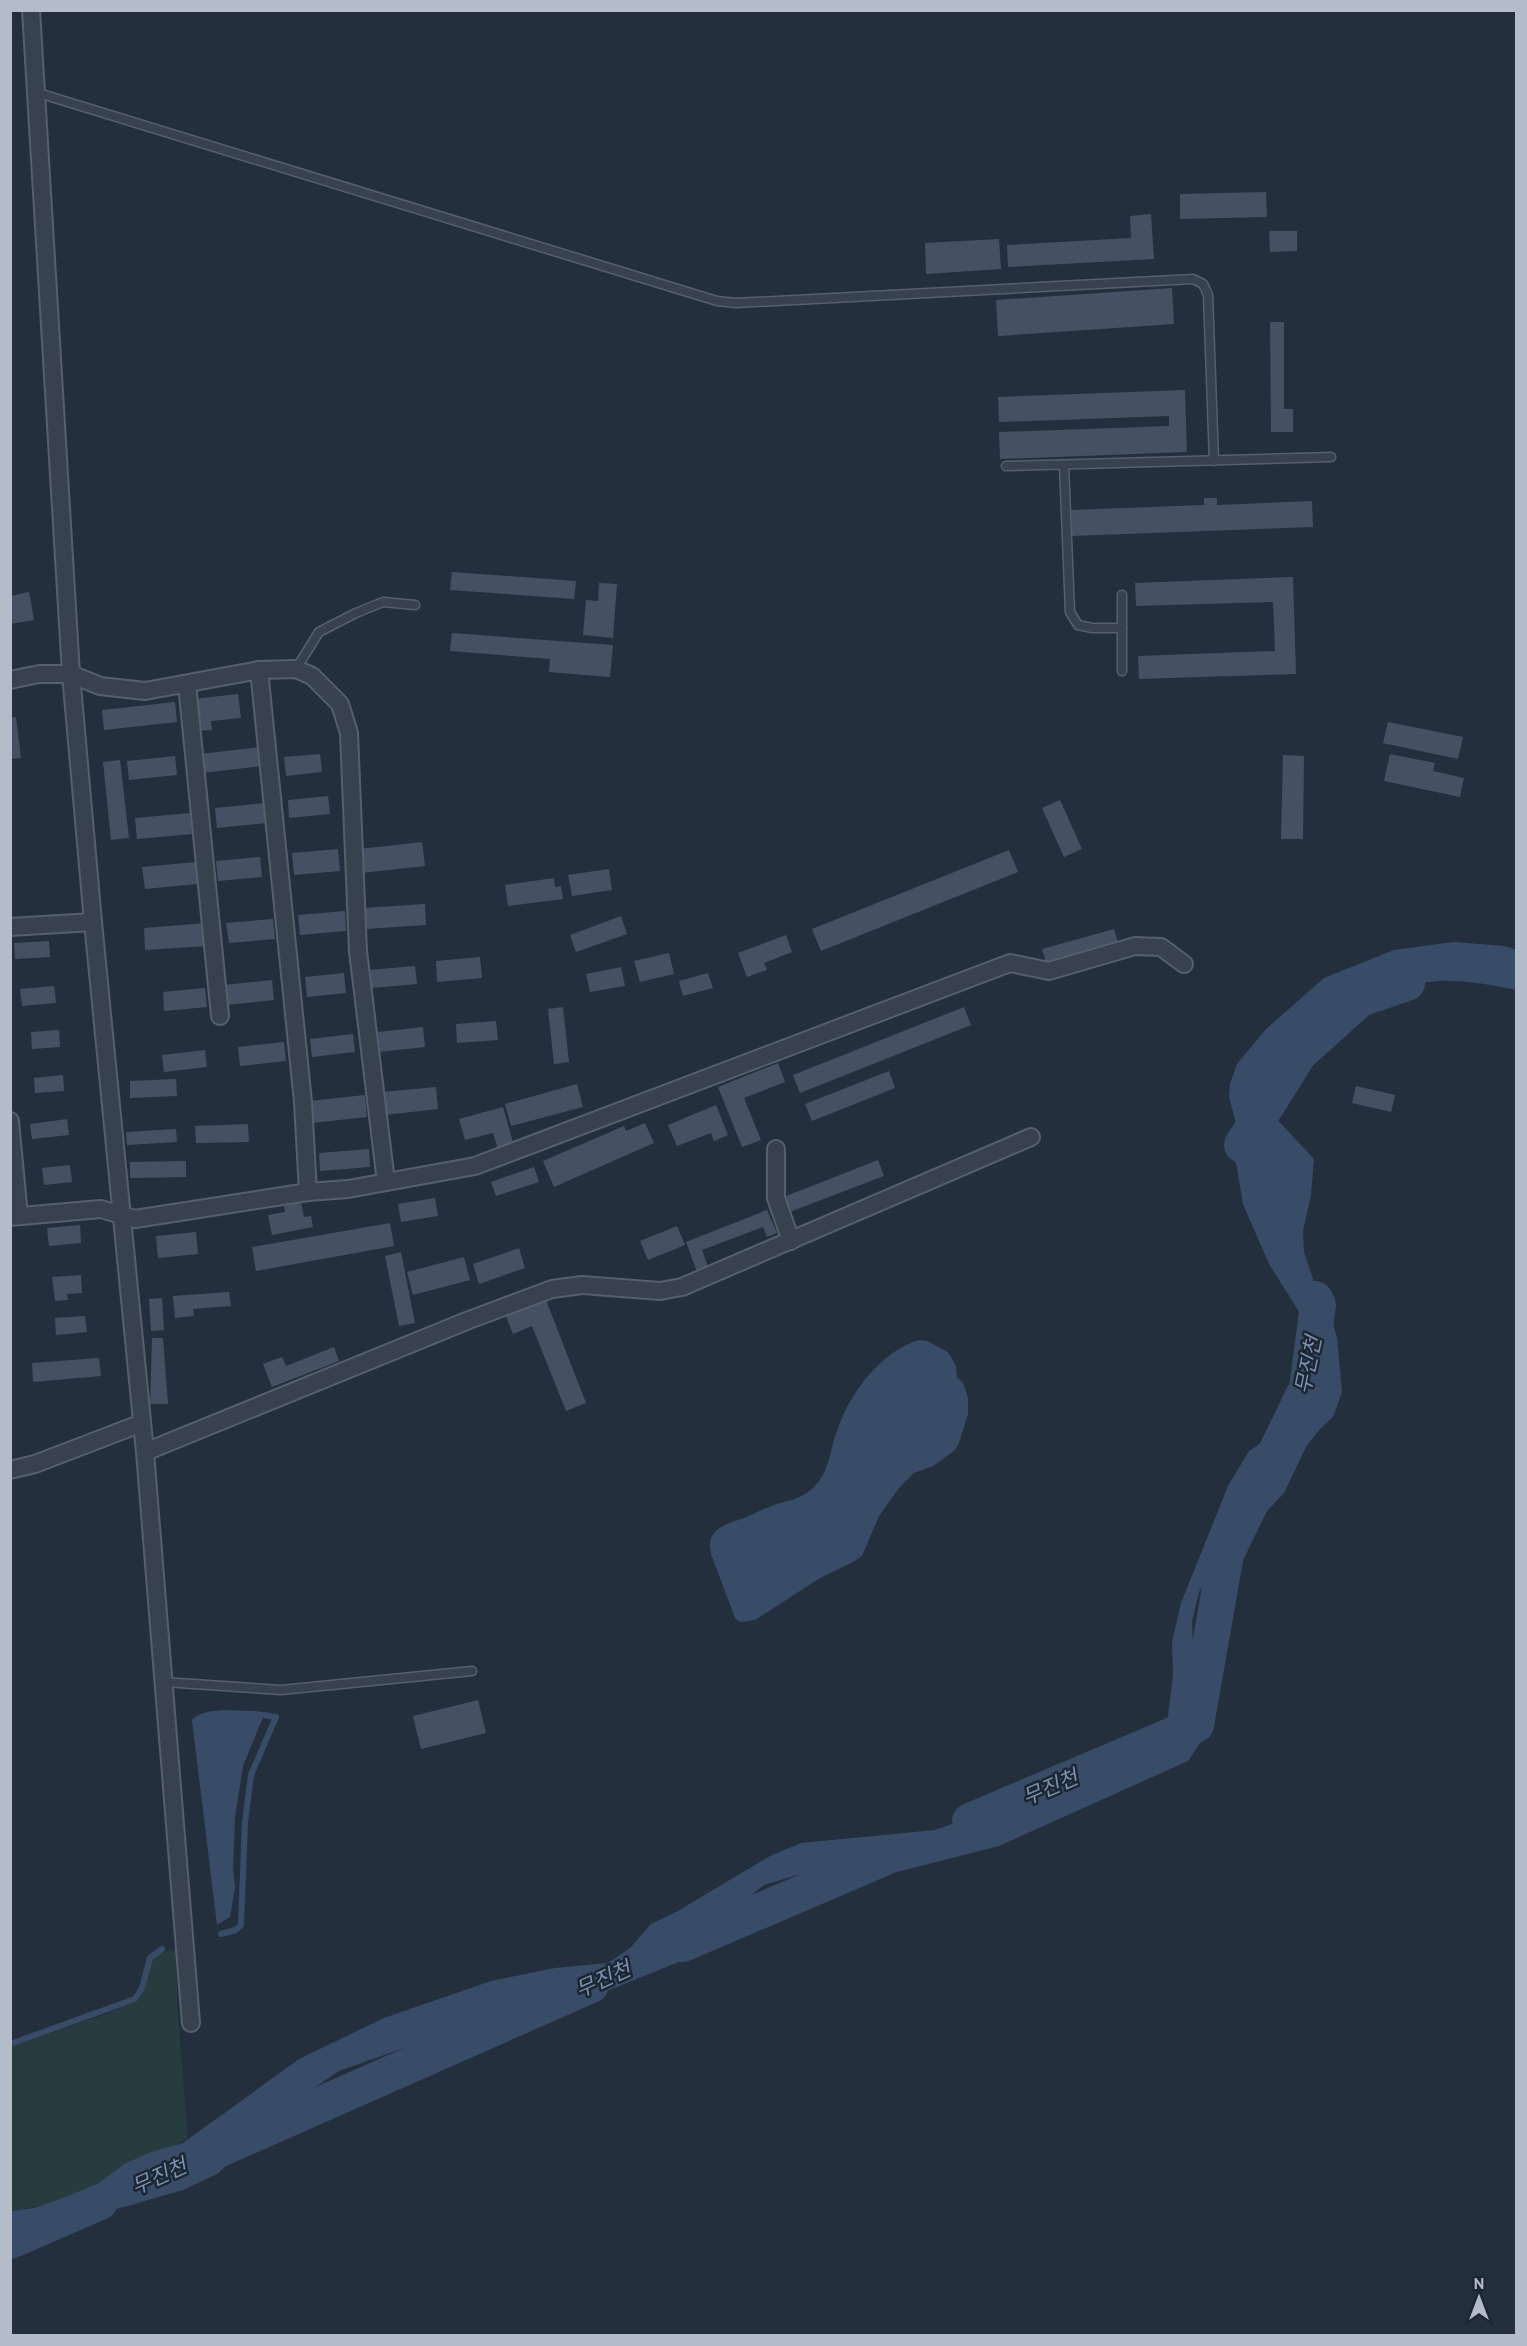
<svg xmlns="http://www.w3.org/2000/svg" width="1527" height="2346" font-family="'PT Sans','Noto Sans KR',sans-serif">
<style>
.green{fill:#263c3f}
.water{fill:#394c67}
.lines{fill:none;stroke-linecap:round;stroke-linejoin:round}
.stream{stroke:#394c67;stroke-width:6}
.river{stroke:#394c67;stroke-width:36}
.building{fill:#455162}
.lane-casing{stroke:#565f6c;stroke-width:11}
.street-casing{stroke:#565f6c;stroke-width:20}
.lane{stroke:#38414e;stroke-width:8}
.street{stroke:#38414e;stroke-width:16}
.labels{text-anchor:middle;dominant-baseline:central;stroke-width:5;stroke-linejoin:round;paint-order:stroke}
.water-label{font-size:21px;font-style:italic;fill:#7c92b1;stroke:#1d2633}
</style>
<rect width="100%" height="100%" fill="#242f3e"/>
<path class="green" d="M177,1949V2004L188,2138C176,2148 145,2154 128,2162C114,2168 104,2182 91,2189C67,2200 37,2207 11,2211L10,2047L112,2012L138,2001L145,1989L152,1960L157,1953Z"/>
<g class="water">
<path d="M1454,942L1504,946L1516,950V990C1491,985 1465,980 1439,981C1406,983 1329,1001 1306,1024C1294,1036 1290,1050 1284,1064C1278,1075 1272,1085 1266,1096L1272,1114L1314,1159L1311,1195L1303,1231L1304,1252L1318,1294L1330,1315L1337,1337L1342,1392L1333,1417L1321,1428L1307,1445L1284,1493L1241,1539L1218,1559L1199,1592L1192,1621L1194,1673L1203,1714L1200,1743L1188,1761L999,1846L893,1873L797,1875L764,1885L738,1906L721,1934L696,1955L592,1997L535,2006L486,2019L339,2071L298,2099L217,2174L183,2190L103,2213L44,2224L11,2237V2211L34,2208L92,2188L124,2164L151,2152L183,2143L299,2059L384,2018L491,1981L555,1968L608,1963L630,1948L651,1924L676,1912L770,1856L801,1843L935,1830L1147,1756L1159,1745L1167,1725L1173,1675L1172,1642L1181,1603L1228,1486L1249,1451L1296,1420L1317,1400L1320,1382L1319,1363L1303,1318L1269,1264L1243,1204L1235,1157V1120L1229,1097L1230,1084L1237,1064L1266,1029L1324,978L1394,950Z"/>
<path d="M919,1340L927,1341L948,1352L956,1366L957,1377L963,1383L968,1398V1414L959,1443L954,1451L933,1466L914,1473L899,1488L879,1516L862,1556L853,1562L820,1578L755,1620L740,1622L735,1618L711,1554C710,1548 709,1541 712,1536C719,1525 733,1522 744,1518C752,1515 760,1510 769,1507C786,1500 799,1501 814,1487C830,1472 830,1447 838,1428C851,1392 880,1352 919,1340Z"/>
<path d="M254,1711L263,1712L264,1715L243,1766L235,1817L233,1868L235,1887L230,1917L217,1925L192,1720C204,1706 237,1711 254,1711Z"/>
</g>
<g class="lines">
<g class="stream">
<polyline points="221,1934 236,1930 241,1925 245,1822 251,1775 276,1717 264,1715"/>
<polyline points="10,2044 135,1999 142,1988 150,1958 162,1949"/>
</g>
<g class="river">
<polyline points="1242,1145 1299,1054 1360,999 1407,983"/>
<polyline points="970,1821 1196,1725 1226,1554 1307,1388 1318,1305 1315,1299"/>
<polyline points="683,1944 886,1857"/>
<polyline points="220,2149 591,1985"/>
<polyline points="10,2241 100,2202"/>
</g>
</g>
<g class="building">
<polygon points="1266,192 1267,217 1180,219 1180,194"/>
<polygon points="1151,214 1154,259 1008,267 1007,245 1131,238 1130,216"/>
<polygon points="1269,231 1297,231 1297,251 1270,252"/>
<polygon points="999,239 1001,269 926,274 925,243"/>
<polygon points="1172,288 1174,324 998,336 996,300"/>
<polygon points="1270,322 1284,322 1284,409 1293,409 1293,432 1271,432"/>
<polygon points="1185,390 1187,452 1000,459 999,432 1169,426 1169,416 999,422 998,397"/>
<polygon points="1204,498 1217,498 1217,505 1312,501 1313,527 1072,536 1071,510 1204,505"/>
<polygon points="452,572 576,581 574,599 450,590"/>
<polygon points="1293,577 1296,674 1139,679 1138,656 1275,651 1273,602 1136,606 1135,583"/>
<polygon points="599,583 617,584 613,638 583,635 586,600 598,601"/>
<polygon points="29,592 34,620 10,624 10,596"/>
<polygon points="452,633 613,645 610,677 549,672 550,659 450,651"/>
<polygon points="238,694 241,718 211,721 212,730 196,731 193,699"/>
<polygon points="175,702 177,722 104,730 102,710"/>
<polygon points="16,717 21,758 10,759 10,718"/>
<polygon points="1388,722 1463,737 1458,759 1383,743"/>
<polygon points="260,747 262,766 202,773 200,754"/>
<polygon points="320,754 322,772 286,776 284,757"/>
<polygon points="1390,754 1435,763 1433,771 1464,778 1460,797 1384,781"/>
<polygon points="1283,755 1304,756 1303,839 1281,839"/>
<polygon points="175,756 177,775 129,780 127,761"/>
<polygon points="120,760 129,838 111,840 103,762"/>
<polygon points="328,796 330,814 289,818 288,800"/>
<polygon points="1060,800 1082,849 1064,857 1042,808"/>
<polygon points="265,803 267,823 217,828 215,808"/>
<polygon points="190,813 192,834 137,839 135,818"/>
<polygon points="422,842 425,866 361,873 359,849"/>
<polygon points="338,849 340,871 294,875 292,853"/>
<polygon points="1009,850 1018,872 821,951 812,929"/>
<polygon points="260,857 262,877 218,881 216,861"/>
<polygon points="196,862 198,884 145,889 142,867"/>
<polygon points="609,869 612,890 572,896 568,875"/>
<polygon points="554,878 555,887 561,886 563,899 508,906 505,885"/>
<polygon points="425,904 426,925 366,929 364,908"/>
<polygon points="345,911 346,931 300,935 298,915"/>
<polygon points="621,916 627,934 576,952 570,935"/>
<polygon points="273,919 275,939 229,943 226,923"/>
<polygon points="206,923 208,946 145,950 144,928"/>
<polygon points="1114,929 1119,946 1047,966 1042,949"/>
<polygon points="786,935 792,952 764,963 767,970 747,977 738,953"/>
<polygon points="49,941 50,957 15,959 14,943"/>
<polygon points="669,953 674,974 640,982 634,961"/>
<polygon points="480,957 482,978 437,982 436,961"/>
<polygon points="415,966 417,984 371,988 369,970"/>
<polygon points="621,967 625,986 590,992 586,974"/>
<polygon points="344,973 346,993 307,997 305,977"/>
<polygon points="708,973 713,988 683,996 679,981"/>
<polygon points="272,980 274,1000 226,1005 224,985"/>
<polygon points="54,986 56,1003 22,1006 20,989"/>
<polygon points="205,988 207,1007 164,1011 163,992"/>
<polygon points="563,1007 569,1062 554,1064 548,1009"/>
<polygon points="964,1007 971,1025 800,1093 793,1075"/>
<polygon points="496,1021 498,1040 457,1043 456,1024"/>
<polygon points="423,1027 425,1047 380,1052 378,1032"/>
<polygon points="59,1030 60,1047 32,1049 31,1032"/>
<polygon points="353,1034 355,1052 312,1057 310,1039"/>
<polygon points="284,1042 286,1061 240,1066 238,1047"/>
<polygon points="205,1050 207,1067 164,1072 162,1055"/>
<polygon points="778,1063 785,1082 744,1098 761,1140 742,1147 718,1087"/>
<polygon points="889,1071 895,1088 812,1121 805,1104"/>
<polygon points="63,1075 64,1091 35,1093 34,1078"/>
<polygon points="176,1079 177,1096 130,1098 130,1081"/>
<polygon points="577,1084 583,1107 511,1126 505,1104"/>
<polygon points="1356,1086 1395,1095 1391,1112 1352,1103"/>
<polygon points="436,1087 438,1109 385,1115 383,1092"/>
<polygon points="365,1095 367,1117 312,1123 310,1101"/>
<polygon points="716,1105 728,1135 714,1141 711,1133 677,1146 668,1125"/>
<polygon points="503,1107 514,1146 498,1150 493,1133 465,1140 459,1119"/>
<polygon points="67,1119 69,1135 32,1139 30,1124"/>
<polygon points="645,1123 654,1143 554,1187 543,1161 624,1126 626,1131"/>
<polygon points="248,1124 249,1142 196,1143 195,1126"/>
<polygon points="176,1129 177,1142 127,1145 126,1132"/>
<polygon points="369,1149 370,1167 320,1171 319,1153"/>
<polygon points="878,1160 884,1176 787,1213 781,1198"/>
<polygon points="186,1161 186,1177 130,1178 130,1162"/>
<polygon points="70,1165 72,1182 44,1185 42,1168"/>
<polygon points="534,1167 539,1182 496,1196 491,1182"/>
<polygon points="435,1198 438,1216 401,1222 398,1204"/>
<polygon points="301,1203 304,1217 311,1216 313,1227 272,1235 268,1215 285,1212 284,1206"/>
<polygon points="767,1210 777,1233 767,1237 763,1227 702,1250 708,1267 697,1272 686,1242"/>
<polygon points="390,1223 394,1246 256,1271 252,1247"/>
<polygon points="80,1225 81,1243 49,1246 47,1228"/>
<polygon points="677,1226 685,1245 648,1260 640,1241"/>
<polygon points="196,1232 198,1254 158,1258 156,1236"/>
<polygon points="519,1248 525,1268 479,1284 473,1264"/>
<polygon points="401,1252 415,1323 399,1326 385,1256"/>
<polygon points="464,1257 470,1280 413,1295 407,1272"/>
<polygon points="81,1275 82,1293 67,1294 68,1300 55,1301 52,1277"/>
<polygon points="229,1292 231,1306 193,1309 194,1316 175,1318 173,1296"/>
<polygon points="162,1298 164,1330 151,1331 149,1299"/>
<polygon points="546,1300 586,1403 566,1411 532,1326 513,1334 506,1316"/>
<polygon points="85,1316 87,1332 56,1335 55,1318"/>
<polygon points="152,1338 163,1338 168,1404 150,1404"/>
<polygon points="334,1347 339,1361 272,1387 263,1364 282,1357 286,1366"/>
<polygon points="99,1358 101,1376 33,1382 32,1363"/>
<polygon points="478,1700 486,1733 421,1749 413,1716"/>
</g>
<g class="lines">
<g class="lane-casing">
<g id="lane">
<polyline points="35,92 717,301 736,303 1193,279 1203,284 1208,295 1214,461"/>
<polyline points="1064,465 1070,612 1078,625 1092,628 1122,628"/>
<polyline points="1006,466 1331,457"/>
<polyline points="1122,595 1122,671"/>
<polyline points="296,669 319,632 356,613 383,602 415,605"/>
<polyline points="164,1682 281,1690 472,1671"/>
</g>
</g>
<g class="street-casing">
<g id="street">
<polyline points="31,10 71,674 93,922 145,1452 191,2023"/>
<polyline points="259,670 303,1102 308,1192"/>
<polyline points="10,680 39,674 71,674 100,686 145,691 259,670 296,669 312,676 340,704 349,733 358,951 386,1182"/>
<polyline points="187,684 220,1016"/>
<polyline points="10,927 93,922"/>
<polyline points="10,1121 19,1216"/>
<polyline points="776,1149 776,1198 791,1241"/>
<polyline points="10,1217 101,1209 135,1219 308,1192 348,1189 475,1166 1010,963 1049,971 1135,946 1161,947 1184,964"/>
<polyline points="145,1452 469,1320 552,1289 582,1285 660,1291 682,1287 1031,1137"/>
<polyline points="10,1470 35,1464 142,1423"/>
</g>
</g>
<use href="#lane" class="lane"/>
<use href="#street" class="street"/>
</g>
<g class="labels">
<g class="water-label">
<text transform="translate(1308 1365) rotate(-78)">무진천</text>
<text transform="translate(1050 1787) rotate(-23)">무진천</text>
<text transform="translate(603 1979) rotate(-24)">무진천</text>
<text transform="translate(159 2176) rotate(-24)">무진천</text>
</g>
</g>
<rect width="1527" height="2346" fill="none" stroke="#b4bcc9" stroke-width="24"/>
<g transform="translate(1479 2298)" stroke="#1d2633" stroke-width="4.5" paint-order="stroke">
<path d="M0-4.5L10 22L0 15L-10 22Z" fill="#b4bcc9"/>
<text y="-9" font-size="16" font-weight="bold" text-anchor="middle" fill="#b4bcc9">N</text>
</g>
</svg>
